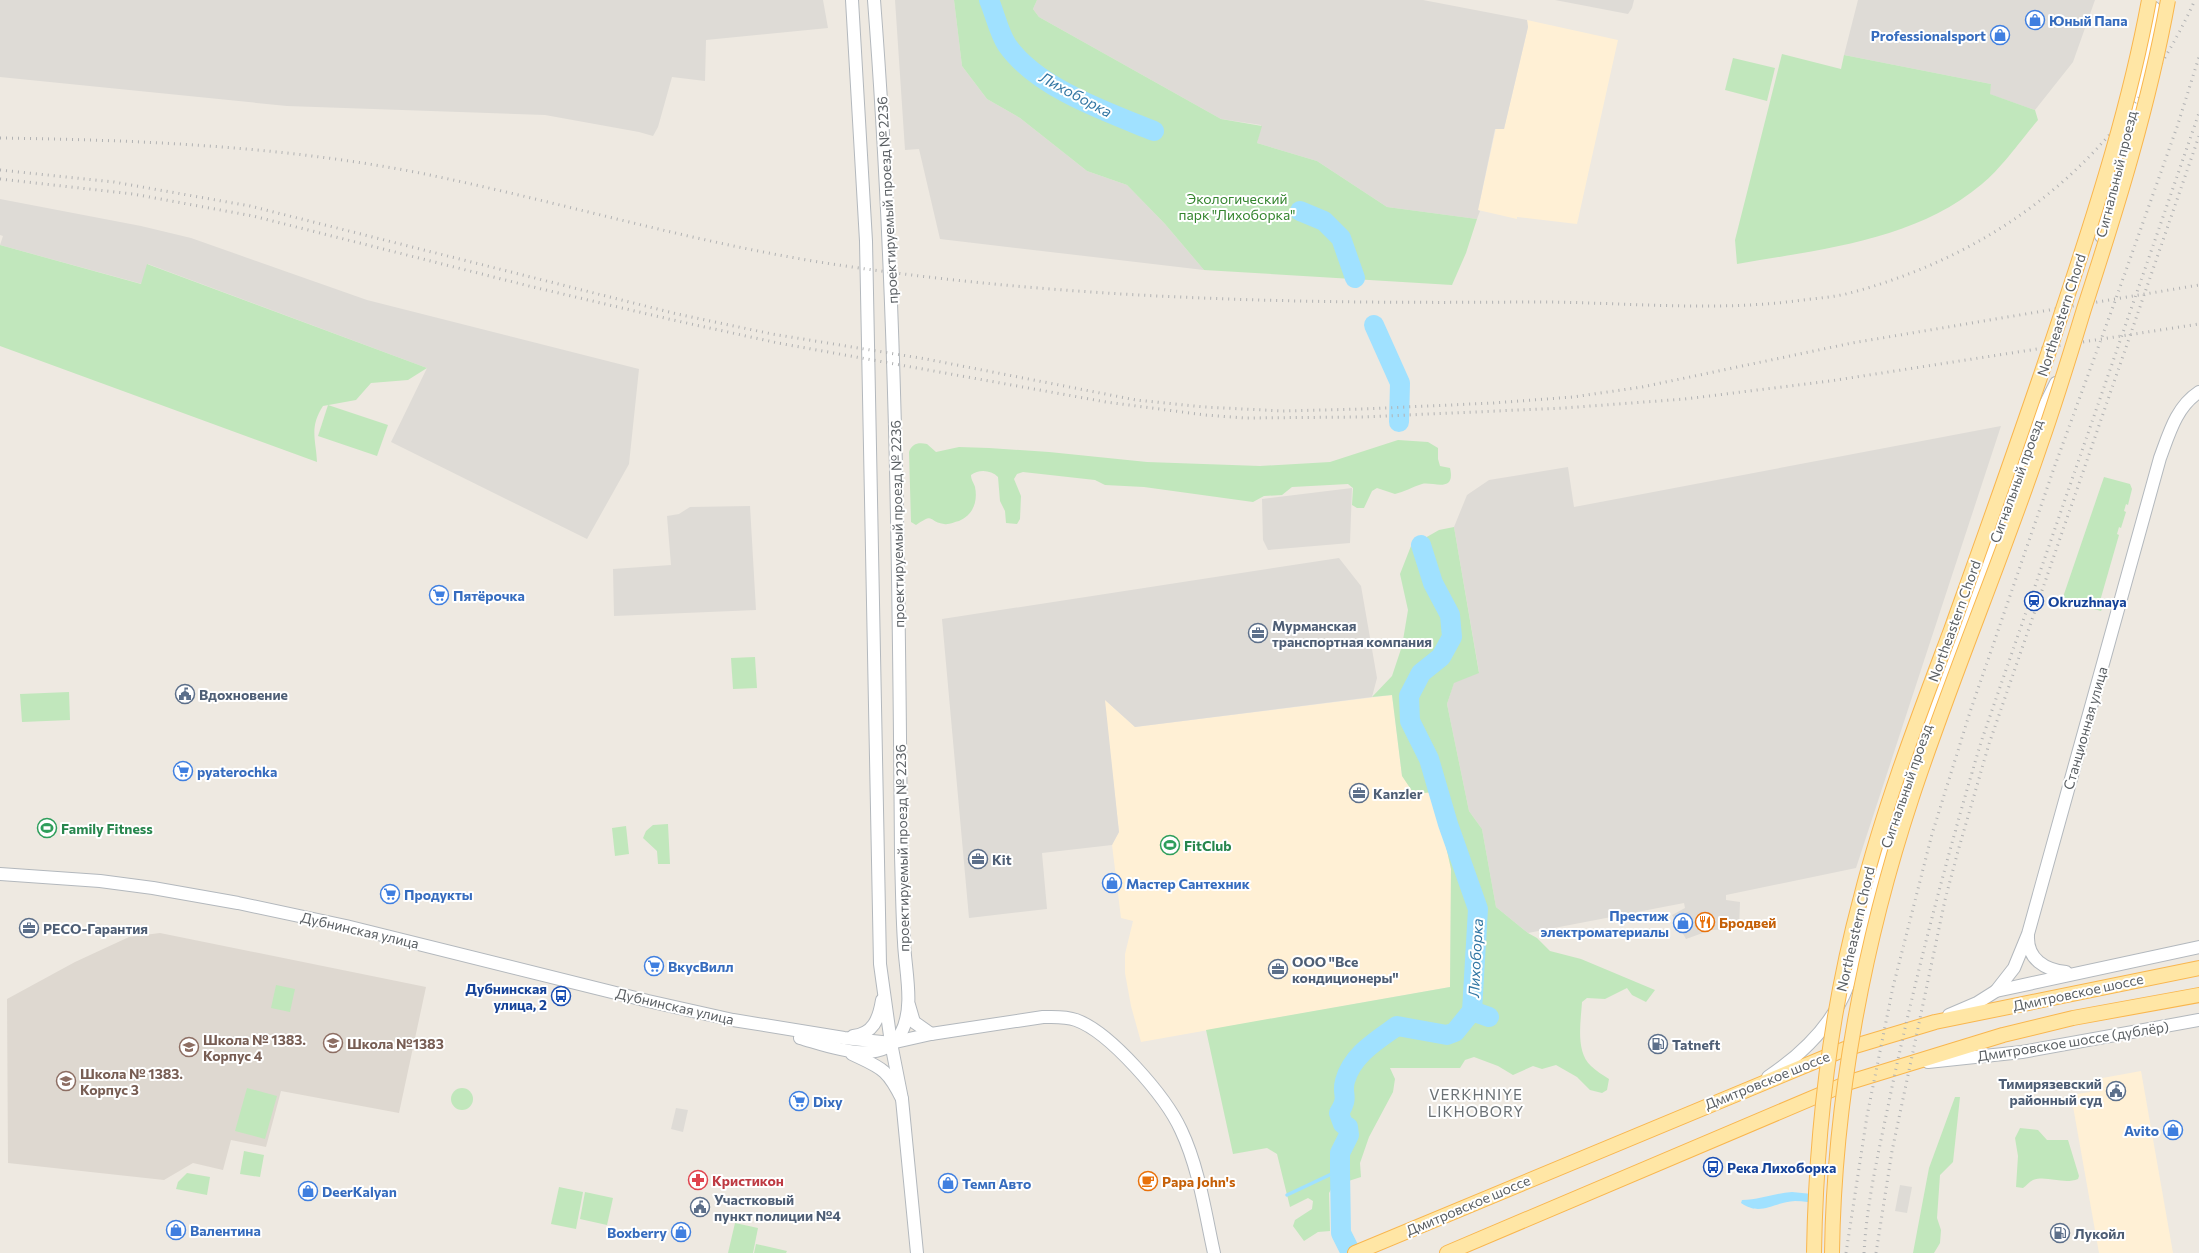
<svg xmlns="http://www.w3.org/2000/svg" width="2199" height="1253" font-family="Commissioner,sans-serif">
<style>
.commercial{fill:#fff0d5}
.industrial{fill:#dedbd6}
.education{fill:#ded8d0}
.green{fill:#c1e7bc}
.water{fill:#a0e1ff}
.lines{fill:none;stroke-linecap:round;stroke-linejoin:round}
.stream{stroke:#a0e1ff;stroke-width:3.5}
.river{stroke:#a0e1ff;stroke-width:20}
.secondary-casing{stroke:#b3b8bd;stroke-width:14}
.primary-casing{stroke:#f9b64e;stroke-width:16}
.secondary{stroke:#fff;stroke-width:12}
.primary{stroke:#ffe6a5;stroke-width:14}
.rail{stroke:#b1b2b3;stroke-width:3;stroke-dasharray:1 5;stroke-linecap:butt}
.primary-bridge-casing{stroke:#f9b64e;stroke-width:16;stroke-linecap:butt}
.primary-bridge{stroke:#ffe6a5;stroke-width:14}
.labels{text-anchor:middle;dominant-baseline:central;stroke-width:4;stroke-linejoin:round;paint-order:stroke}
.shop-label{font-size:14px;font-weight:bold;fill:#366cbe;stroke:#fff;text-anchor:start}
.street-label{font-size:14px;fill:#5a5f63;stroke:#fff}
.park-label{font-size:14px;fill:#35852f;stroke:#fff}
.transit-label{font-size:14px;font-weight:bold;fill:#164399;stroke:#fff;text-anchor:start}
.service-label{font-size:14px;font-weight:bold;fill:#4e5e75;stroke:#fff;text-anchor:start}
.leisure-label{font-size:14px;font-weight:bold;fill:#27864d;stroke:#fff;text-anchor:start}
.food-label{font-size:14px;font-weight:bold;fill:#c56008;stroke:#fff;text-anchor:start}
.education-label{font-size:14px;font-weight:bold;fill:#785e54;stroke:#fff;text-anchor:start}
.health-label{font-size:14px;font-weight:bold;fill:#be3a42;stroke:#fff;text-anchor:start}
.water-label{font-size:15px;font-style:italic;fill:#3377a4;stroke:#fff}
.neighbourhood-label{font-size:15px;letter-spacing:1px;fill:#6b7175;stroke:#fff}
</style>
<rect width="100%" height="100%" fill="#eee9e1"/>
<g class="commercial">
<polygon points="1527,20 1618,40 1577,224 1517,217 1517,219 1478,210 1496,128 1504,129 1528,27"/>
<polygon points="1392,695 1402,776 1434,791 1451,869 1450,987 1141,1042 1131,1006 1125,973 1125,954 1133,921 1121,918 1112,845 1119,832 1104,699 1135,727"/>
<polygon points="2141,1071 2173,1253 2099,1253 2071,1095 2090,1092 2091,1084 2097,1079"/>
</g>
<g class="industrial">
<polygon points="0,0 823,0 828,28 706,40 705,81 672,77 658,127 653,136 639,132 545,115 287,106 0,77"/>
<polygon points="895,0 954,0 962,66 987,99 1020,118 1087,171 1127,185 1165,224 1204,270 940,239 919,149 905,150"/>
<polygon points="1037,0 1423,0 1527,20 1528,27 1504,129 1495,129 1478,210 1480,211 1477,219 1387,207 1317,161 1257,143 1261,125 1221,119 1039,17 1033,9"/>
<polygon points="1555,0 1634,0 1632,8 1628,14"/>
<polygon points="1858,0 2095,0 2073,62 2035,110 1989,94 1991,84 1844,55"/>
<polygon points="0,199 141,226 191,238 367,300 639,369 629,464 587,539 391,442 427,368 148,264 142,284 0,245 3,236 0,235"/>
<polygon points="2001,426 1856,868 1726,895 1726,900 1740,902 1739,929 1711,930 1686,939 1672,915 1685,908 1684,903 1528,933 1496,907 1482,829 1469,811 1447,704 1454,682 1479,672 1454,527 1467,495 1489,480 1568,467 1574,507"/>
<polygon points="1352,488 1350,543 1268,550 1263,540 1262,499"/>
<polygon points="750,506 756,610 614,616 613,569 671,565 667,516 679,514 690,507"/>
<polygon points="1339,558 1361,586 1377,678 1372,697 1135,727 1105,700 1119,832 1112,845 1042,853 1047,909 969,918 942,619"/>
<polygon points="676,1108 688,1110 683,1132 671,1129"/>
<polygon points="1900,1185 1912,1187 1907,1213 1895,1211"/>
</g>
<polygon class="education" points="160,933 426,987 399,1113 281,1091 266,1147 231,1140 223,1170 193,1163 164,1180 8,1163 7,999 75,962 129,937"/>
<g class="green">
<polygon points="954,0 1037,0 1033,9 1039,17 1221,119 1262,126 1257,143 1317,161 1387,207 1477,219 1466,253 1452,285 1204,270 1165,224 1127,185 1087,171 1020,118 987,99 962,66"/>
<path d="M1782,54L1841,69L1844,55L1991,84L1990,94L2035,110L2038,120C2022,139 2000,170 1982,184C1914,241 1822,249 1737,264L1735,240Z"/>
<polygon points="1733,58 1775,68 1767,101 1725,90"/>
<path d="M0,245L141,284L147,264L427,368L408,380L371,383L356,400L323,406C309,428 316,439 317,462L0,346Z"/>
<polygon points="328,405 388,425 377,456 318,436"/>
<path d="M1398,440L1428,442L1438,448V459L1440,466L1450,468C1456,494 1432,481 1422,484C1412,487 1404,492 1395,494L1377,488L1372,491L1364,508H1357L1352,505L1353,488L1348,484L1292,487L1282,495L1264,496L1253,502L1144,487L1105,485L1095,480L1023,472L1017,474L1014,479L1021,496L1020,519L1017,524L1006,523L1005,511L1000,501L998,477C991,470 979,469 971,475C971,480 974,483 975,487C978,502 973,515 959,521C954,522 949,525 944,524C927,521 935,512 916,525L911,522L909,452C912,443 919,442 927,444L936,452L959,447L989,448L1049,452L1147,462L1260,466L1330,462Z"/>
<polygon points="2104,477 2130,484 2132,489 2128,505 2126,504 2124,511 2126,512 2121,528 2119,527 2117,534 2119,535 2098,608 2102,609 2101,611 2062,600"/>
<path d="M1454,527L1479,673L1454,683L1447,704L1469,811L1482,829L1496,907L1528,933L1537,938L1550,951L1581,959L1655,990L1646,1002L1632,995L1627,988L1605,999L1587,998L1582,1002C1581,1020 1575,1052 1591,1066C1596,1071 1603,1075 1609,1079L1607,1090L1602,1093L1590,1090L1577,1077L1556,1065L1542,1069L1533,1066L1513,1075L1498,1066L1474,1057L1465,1060L1460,1068H1390L1395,1079L1393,1092L1369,1137L1360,1163L1361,1177L1333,1186L1329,1193L1330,1231L1318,1232L1304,1241L1293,1226L1295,1220L1312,1209L1313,1201L1308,1198L1290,1207L1277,1154L1267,1148L1233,1154L1206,1030L1450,987L1451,869L1434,792L1414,794L1402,776L1392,695L1372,697L1392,676L1402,646L1408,610L1400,574L1411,546L1439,530Z"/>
<polygon points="755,657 757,688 733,689 731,658"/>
<polygon points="69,692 70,720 22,722 20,694"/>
<polygon points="668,824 670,864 658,864 657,851 643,838 646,831 653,825"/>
<polygon points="626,826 629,854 615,856 612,828"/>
<polygon points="276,985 295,989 290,1012 271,1008"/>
<circle cx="462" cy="1099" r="11"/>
<polygon points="247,1088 277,1096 265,1139 235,1131"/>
<polygon points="1955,1097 1960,1097 1953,1162 1940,1175 1937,1218 1941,1230 1940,1243 1934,1253 1913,1253 1929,1168"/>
<path d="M2020,1128L2038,1130L2047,1140H2068L2079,1176L2078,1179C2063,1185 2047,1175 2033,1180C2029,1182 2026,1186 2023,1188L2016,1187L2018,1156L2015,1138Z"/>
<polygon points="244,1151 264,1155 260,1177 240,1174"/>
<polygon points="187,1173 210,1177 207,1195 176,1189 178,1182"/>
<polygon points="559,1187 583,1192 576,1229 551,1224"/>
<polygon points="585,1192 613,1198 607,1225 580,1219"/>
<polygon points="735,1223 758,1228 753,1253 728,1253"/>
<polygon points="756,1244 787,1251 786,1253 754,1253"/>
</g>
<path class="water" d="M1792,1192L1822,1195L1820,1203C1812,1203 1803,1201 1795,1201C1773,1202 1761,1217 1741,1203L1742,1200C1760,1200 1775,1193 1792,1192Z"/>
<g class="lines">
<polyline class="stream" points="1287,1195 1340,1170"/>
<g class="river">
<path d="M989,0C995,14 999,33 1007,45C1037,88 1107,112 1154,131"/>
<polyline points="1300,211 1324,221 1341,238 1355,278"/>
<polyline points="1374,325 1400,383 1399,422"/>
<polyline points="1472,1011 1489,1017"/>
<path d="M1351,1253L1341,1233L1340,1170V1153L1349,1135L1348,1127L1343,1124L1339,1113C1350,1095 1341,1096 1345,1081C1352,1055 1376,1041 1397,1026L1447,1035L1455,1032L1472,1011L1478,909L1448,824L1429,759L1410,721L1409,696L1421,673L1441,657L1452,637L1450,615L1433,583L1421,545"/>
</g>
<g class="secondary-casing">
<g id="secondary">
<polyline points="852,0 866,241 880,964 891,1043 902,1099"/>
<polyline points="2101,236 2146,51 2154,8"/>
<path d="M0,874L100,881L153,888L238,903L346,926L648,1001L733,1020L844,1038L891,1043L931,1034L1043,1017C1054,1017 1065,1016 1076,1020C1110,1032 1166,1097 1181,1130C1199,1168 1205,1212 1214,1253"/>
<path d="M2028,936C2027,959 2045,970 2066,972"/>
<path d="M1996,991L2014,968L2028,934L2160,458C2169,434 2176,407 2199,392"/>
<polyline points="909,1005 914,1022 931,1034"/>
<polyline points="1949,1015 1977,1003 1996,991 2199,947"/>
<path d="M853,1036C873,1034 879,1019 882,1000"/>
<path d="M800,1038C829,1046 881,1068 901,1033C915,1007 905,970 904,942C902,913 902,884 901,856C899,570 896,285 874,0"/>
<path d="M852,1054C881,1068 887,1068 902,1099L917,1253"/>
<polyline points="1928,1062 2022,1052 2199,1020"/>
<path d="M1768,1077C1804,1053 1838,1019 1851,976C1860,949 1865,921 1872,893C1881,860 1891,827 1901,794L2039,417L2056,383"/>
</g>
</g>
<g class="primary-casing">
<g id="primary">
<polyline points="1355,1253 1845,1049 1935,1022 2199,968"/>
<polyline points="1447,1253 1850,1082 2003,1035 2073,1018 2199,995"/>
</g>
</g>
<use href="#secondary" class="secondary"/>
<use href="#primary" class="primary"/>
<g class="rail">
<path d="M0,138C141,140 281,146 420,173C558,201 693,243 832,264C1061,299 1291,304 1522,302C1616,301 1710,313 1803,300C1819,298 1835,297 1850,293C2010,250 2126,151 2195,0"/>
<polyline points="0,170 114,182 250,206 677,314 772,334 926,359 1136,400 1204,407 1283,411 1363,409 1493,403 1573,397 1642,387 1852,343 2199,285"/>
<polyline points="0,179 133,194 253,216 533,287 673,320 778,343 1106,402 1205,415 1245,418 1363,417 1564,408 1685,399 1830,381 2199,324"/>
<polyline points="1846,1253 1867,1116 1893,987 1932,834 1970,712 2054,468 2114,304 2177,127 2199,57"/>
<path d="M1864,1253C1867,1197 1881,1142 1892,1087C1917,970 1947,856 1981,742L2199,113"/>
<polyline points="1876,1253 1892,1151 1945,900 1958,851 1989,744 2199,136"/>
</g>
<g class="primary-bridge-casing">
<g id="primary-bridge">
<path d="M1814,1253C1816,1134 1830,1012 1861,897C1884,806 1918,718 1951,630C1990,521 2029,413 2065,303C2098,204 2130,103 2149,0"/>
<path d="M1832,1253C1834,1100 1864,942 1912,797C1951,679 2000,564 2040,446C2056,401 2070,355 2084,309C2117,208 2149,105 2168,0"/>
</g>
</g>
<use href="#primary-bridge" class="primary-bridge"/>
</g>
<defs>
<g id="shop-ring" transform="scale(1)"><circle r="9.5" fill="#fff" stroke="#3f7fe0" stroke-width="1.5"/><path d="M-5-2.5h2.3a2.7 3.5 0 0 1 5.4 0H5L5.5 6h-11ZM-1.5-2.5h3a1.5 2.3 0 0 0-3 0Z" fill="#3f7fe0"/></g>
<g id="supermarket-ring" transform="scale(1)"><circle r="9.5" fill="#fff" stroke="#3f7fe0" stroke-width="1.5"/><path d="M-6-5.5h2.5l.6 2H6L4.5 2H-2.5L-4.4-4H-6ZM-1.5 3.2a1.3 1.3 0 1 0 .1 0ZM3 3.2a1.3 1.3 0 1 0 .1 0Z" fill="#3f7fe0"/></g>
<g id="station-ring" transform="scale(1)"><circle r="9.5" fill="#fff" stroke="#1a4fb4" stroke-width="1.5"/><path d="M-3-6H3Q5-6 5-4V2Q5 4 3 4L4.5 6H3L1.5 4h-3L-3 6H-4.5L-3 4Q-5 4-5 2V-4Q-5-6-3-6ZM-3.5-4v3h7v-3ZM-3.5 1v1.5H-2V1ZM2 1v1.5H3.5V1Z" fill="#1a4fb4"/></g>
<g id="office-ring" transform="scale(1)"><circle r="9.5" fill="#fff" stroke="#5c6f8a" stroke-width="1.5"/><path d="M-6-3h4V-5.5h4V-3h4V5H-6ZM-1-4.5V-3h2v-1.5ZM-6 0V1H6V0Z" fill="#5c6f8a"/></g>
<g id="civic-ring" transform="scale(1)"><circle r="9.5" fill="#fff" stroke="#5c6f8a" stroke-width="1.5"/><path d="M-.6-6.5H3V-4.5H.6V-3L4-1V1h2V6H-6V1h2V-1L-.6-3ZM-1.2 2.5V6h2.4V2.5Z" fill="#5c6f8a"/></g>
<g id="stadium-ring" transform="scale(1)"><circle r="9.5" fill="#fff" stroke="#2e9e5b" stroke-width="1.5"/><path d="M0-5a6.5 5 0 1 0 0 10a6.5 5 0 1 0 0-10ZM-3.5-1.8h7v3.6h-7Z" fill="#2e9e5b"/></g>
<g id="restaurant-ring" transform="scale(1)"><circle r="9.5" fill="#fff" stroke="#e8710a" stroke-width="1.5"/><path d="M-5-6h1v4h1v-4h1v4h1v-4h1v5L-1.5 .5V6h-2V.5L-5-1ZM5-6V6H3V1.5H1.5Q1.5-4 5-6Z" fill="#e8710a"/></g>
<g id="bus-ring" transform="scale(1)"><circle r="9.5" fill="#fff" stroke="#1a4fb4" stroke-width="1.5"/><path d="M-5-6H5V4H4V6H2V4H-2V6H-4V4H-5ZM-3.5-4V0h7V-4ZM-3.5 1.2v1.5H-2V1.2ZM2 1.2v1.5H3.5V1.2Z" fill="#1a4fb4"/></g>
<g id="school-ring" transform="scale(1)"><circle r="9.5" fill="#fff" stroke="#8d6e63" stroke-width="1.5"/><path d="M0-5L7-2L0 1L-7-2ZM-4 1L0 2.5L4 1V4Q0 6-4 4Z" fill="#8d6e63"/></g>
<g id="fuel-ring" transform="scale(1)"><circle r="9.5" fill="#fff" stroke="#5c6f8a" stroke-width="1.5"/><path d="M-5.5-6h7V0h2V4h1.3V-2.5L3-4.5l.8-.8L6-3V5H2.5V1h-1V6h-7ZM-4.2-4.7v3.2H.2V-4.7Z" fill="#5c6f8a"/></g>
<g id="pharmacy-ring" transform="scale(1)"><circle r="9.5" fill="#fff" stroke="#e0444e" stroke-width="1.5"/><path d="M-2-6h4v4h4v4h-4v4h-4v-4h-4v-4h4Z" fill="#e0444e"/></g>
<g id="cafe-ring" transform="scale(1)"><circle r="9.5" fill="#fff" stroke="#e8710a" stroke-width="1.5"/><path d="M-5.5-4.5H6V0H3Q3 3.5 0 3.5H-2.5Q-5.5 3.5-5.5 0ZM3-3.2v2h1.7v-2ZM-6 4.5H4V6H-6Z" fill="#e8710a"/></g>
</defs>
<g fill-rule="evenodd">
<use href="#shop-ring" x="2035" y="20"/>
<use href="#shop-ring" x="2000" y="35"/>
<use href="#supermarket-ring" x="439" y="595"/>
<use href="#station-ring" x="2034" y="601"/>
<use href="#office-ring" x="1258" y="633"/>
<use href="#civic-ring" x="185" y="694"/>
<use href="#supermarket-ring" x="183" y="771"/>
<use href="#office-ring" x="1359" y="793"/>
<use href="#stadium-ring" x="47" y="828"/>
<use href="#stadium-ring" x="1170" y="845"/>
<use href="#office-ring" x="978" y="859"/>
<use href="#shop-ring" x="1112" y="883"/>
<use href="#supermarket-ring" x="390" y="894"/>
<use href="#restaurant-ring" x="1705" y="922"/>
<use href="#shop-ring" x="1683" y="923"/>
<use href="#office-ring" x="29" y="928"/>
<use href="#supermarket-ring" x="654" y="966"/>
<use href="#office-ring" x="1278" y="969"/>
<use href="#bus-ring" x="561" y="996"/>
<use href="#school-ring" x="333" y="1043"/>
<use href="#fuel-ring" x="1658" y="1044"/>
<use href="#school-ring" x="189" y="1047"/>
<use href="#school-ring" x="66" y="1081"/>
<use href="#civic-ring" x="2116" y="1091"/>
<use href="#supermarket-ring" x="799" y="1101"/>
<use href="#shop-ring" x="2173" y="1130"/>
<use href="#bus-ring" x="1713" y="1167"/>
<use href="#pharmacy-ring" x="698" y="1180"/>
<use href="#cafe-ring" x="1148" y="1181"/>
<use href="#shop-ring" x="948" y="1183"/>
<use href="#shop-ring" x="308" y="1191"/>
<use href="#civic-ring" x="700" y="1207"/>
<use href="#shop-ring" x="176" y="1230"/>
<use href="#shop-ring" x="681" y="1232"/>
<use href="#fuel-ring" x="2060" y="1233"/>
</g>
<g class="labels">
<g class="shop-label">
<text x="2049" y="20">Юный Папа</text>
<text x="1986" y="35" text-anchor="end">Professionalsport</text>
<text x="453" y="595">Пятёрочка</text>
<text x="197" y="771">pyaterochka</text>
<text x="1126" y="883">Мастер Сантехник</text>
<text x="404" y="894">Продукты</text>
<text x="1669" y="915" text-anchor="end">Престиж<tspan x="1669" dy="16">электроматериалы</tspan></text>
<text x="668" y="966">ВкусВилл</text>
<text x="813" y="1101">Dixy</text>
<text x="2159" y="1130" text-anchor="end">Avito</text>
<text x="962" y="1183">Темп Авто</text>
<text x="322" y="1191">DeerKalyan</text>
<text x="190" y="1230">Валентина</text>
<text x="667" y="1232" text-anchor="end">Boxberry</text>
</g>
<g class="street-label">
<text transform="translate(2116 174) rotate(-76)">Сигнальный проезд</text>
<text transform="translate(887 200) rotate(-93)">проектируемый проезд № 2236</text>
<text transform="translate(2061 315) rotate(-72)">Northeastern Chord</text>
<text transform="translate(2016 481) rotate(-70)">Сигнальный проезд</text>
<text transform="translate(897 524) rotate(-91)">проектируемый проезд № 2236</text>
<text transform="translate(1954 621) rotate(-70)">Northeastern Chord</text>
<text transform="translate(2085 728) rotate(-74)">Станционная улица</text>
<text transform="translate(1906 786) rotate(-71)">Сигнальный проезд</text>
<text transform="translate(902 848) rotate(-91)">проектируемый проезд № 2236</text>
<text transform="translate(1855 929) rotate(-77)">Northeastern Chord</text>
<text transform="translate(360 930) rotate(13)">Дубнинская улица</text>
<text transform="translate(2078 992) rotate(-12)">Дмитровское шоссе</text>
<text transform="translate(675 1006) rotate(13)">Дубнинская улица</text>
<text transform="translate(2073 1041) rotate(-9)">Дмитровское шоссе (дублёр)</text>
<text transform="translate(1767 1080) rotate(-22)">Дмитровское шоссе</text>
<text transform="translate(1468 1205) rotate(-23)">Дмитровское шоссе</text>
</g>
<g class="park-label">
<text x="1237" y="198">Экологический<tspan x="1237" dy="16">парк "Лихоборка"</tspan></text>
</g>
<g class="transit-label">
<text x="2048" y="601">Okruzhnaya</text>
<text x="547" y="988" text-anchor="end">Дубнинская<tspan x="547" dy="16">улица, 2</tspan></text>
<text x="1727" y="1167">Река Лихоборка</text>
</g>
<g class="service-label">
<text x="1272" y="625">Мурманская<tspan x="1272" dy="16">транспортная компания</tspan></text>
<text x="199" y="694">Вдохновение</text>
<text x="1373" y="793">Kanzler</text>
<text x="992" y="859">Kit</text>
<text x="43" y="928">РЕСО-Гарантия</text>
<text x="1292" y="961">ООО "Все<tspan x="1292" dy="16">кондиционеры"</tspan></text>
<text x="1672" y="1044">Tatneft</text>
<text x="2102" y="1083" text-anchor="end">Тимирязевский<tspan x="2102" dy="16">районный суд</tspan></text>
<text x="714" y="1199">Участковый<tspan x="714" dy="16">пункт полиции №4</tspan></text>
<text x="2074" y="1233">Лукойл</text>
</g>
<g class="leisure-label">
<text x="61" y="828">Family Fitness</text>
<text x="1184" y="845">FitClub</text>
</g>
<g class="food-label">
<text x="1719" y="922">Бродвей</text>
<text x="1162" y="1181">Papa John's</text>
</g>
<g class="education-label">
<text x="203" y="1039">Школа № 1383.<tspan x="203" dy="16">Корпус 4</tspan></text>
<text x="347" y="1043">Школа №1383</text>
<text x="80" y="1073">Школа № 1383.<tspan x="80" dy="16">Корпус 3</tspan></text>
</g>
<g class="health-label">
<text x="712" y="1180">Кристикон</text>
</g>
<g class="water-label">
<text transform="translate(1076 94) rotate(28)">Лихоборка</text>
<text transform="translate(1475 958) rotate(-87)">Лихоборка</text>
</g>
<g class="neighbourhood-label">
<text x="1476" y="1094">VERKHNIYE<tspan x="1476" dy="17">LIKHOBORY</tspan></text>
</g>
</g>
</svg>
